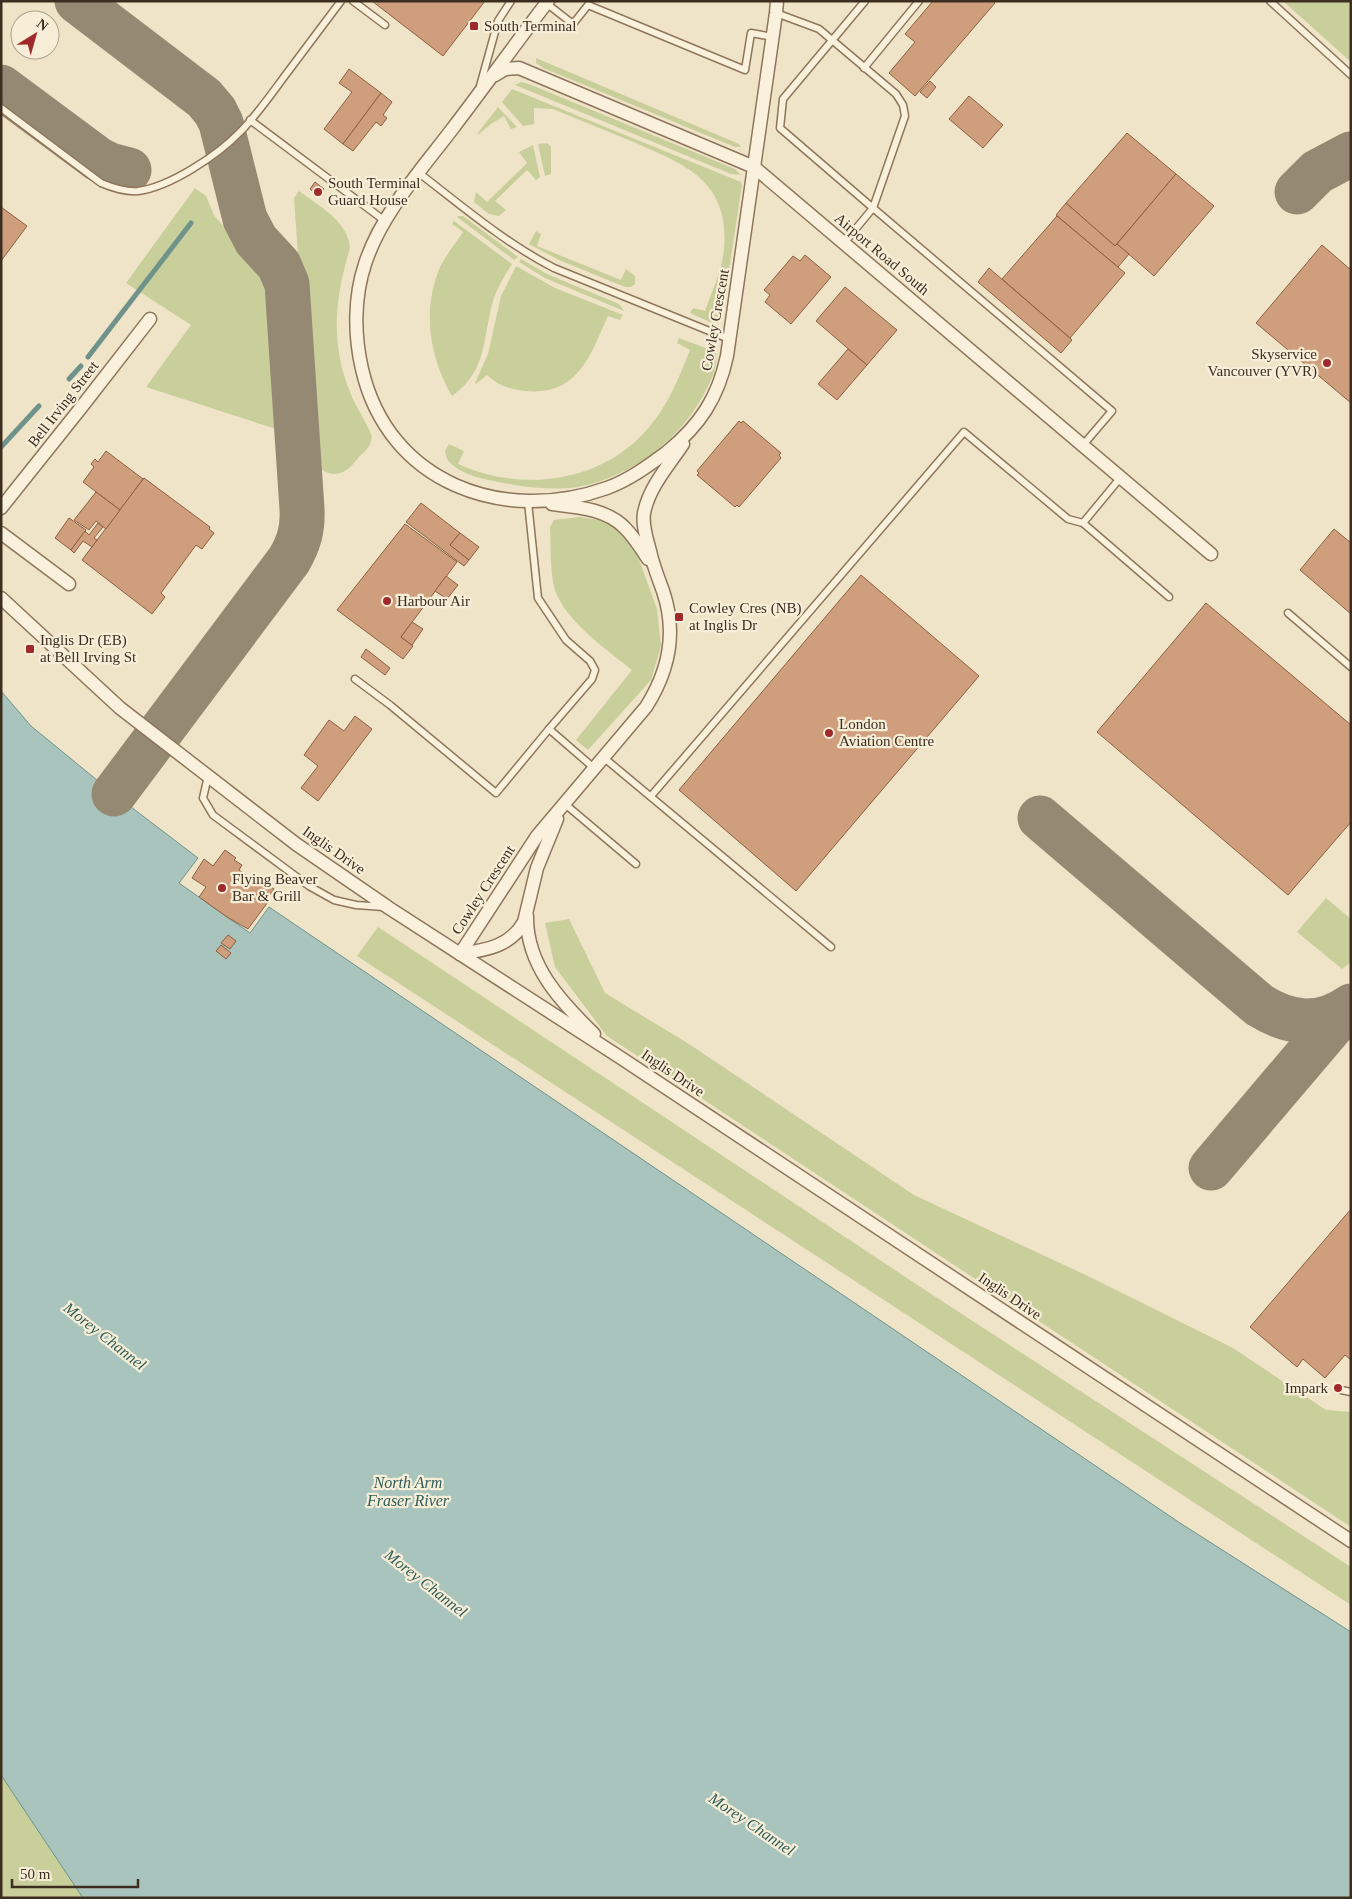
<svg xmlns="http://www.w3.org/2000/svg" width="1352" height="1899" font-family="'Times New Roman',serif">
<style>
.green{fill:#c9cf9b}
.water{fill:#a9c4bc;stroke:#6f938a}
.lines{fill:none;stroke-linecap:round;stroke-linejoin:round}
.stream{stroke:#6f938a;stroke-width:5}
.taxiway{stroke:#968974;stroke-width:45}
.building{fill:#cf9f7d;stroke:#8d5f41}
.lane-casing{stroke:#8d765c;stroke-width:9}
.street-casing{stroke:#8d765c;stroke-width:15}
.lane{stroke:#faf1dc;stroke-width:6}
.street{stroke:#faf1dc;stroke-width:12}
.poi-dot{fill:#9e2a2b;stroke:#f7eed8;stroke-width:2}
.labels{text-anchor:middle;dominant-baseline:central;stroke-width:4.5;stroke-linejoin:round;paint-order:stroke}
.poi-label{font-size:15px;fill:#3d2e20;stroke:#f7eed8;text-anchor:start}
.street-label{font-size:15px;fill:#3d2e20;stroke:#f7eed8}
.water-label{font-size:16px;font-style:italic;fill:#2f5d5a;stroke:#f7eed8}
</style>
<rect width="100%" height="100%" fill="#f0e4c8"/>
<g class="green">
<polygon points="1283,1 1351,1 1351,62"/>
<polygon points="536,58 739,144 741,147 735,147 543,68 536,63"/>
<polygon points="521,82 529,84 735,169 741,175 731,174 515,85"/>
<path d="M512,89L741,182L742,185L722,316L718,323H712L690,313L693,308L705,311C712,291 722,270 724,249C730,180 684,164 631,141C605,130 579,120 553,109L534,108V124L523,126L502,102Z"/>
<polygon points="498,107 517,127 511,129 504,116 491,124 479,134 477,134"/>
<polygon points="547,143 551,147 551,174 545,176 538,144"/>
<polygon points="533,145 540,177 536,180 527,170 495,201 506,210 499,216 489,214 474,202 476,192 487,202 527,163 519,152"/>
<polygon points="195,188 206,196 214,215 230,234 281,281 285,432 146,387 191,325 126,283"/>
<path d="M299,191C319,206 348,221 350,248C335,298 330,342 350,392C356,408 367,422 372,437C371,447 365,451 359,457C354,463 348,471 340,473C327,477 317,467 312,456L294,198Z"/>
<polygon points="459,216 463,216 518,257 514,260 457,217"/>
<path d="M454,221L512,264C505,275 498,286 494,298C482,336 489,370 452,396C429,357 422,310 440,267C446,255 455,244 463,232L452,224Z"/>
<polygon points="536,231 541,234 537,246 621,280 626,269 635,276 635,284 631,287 625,287 559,260 529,244"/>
<polygon points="521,259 547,274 619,304 624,311 545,278 519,262"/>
<path d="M516,266L555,288L623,315L620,320L608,316C590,356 578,396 525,391C509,389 499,386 487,375L476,384L475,383L488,354L501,296Z"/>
<path d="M679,338L716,352C718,365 713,377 707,388C684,437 632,477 578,487C551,491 521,487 494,481C478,478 457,473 447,459L445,451L449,444L464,451L458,464C522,493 603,483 649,427C669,404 679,377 690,350L677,343Z"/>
<path d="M580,517L599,520L616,528L625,535L636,551L657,609L661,646L651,680L588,750L576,740L632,670C606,649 558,616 553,582C550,564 551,545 550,527L554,520Z"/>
<polygon points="1326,898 1351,919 1351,962 1342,969 1297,932"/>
<polygon points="569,919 605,993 689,1044 914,1195 1090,1277 1233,1348 1326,1410 1351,1412 1351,1527 607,1036 555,967 545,923"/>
<polygon points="378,927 922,1288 1351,1567 1351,1605 357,956"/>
<polygon points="1,1663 272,1898 1,1898"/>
</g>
<polygon class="water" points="1,691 31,726 114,794 198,858 179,883 250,933 269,907 1180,1523 1351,1632 1351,1898 83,1898 1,1775"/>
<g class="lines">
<g class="stream">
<polyline points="88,357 191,223"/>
<polyline points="69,379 81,366"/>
<polyline points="1,447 39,406"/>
</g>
<g class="taxiway">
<path d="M77,1L204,98L215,111L221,123L245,219L256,240L279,265L287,284L302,509C303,529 299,543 289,560L114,794"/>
<polyline points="1,87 98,159 110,165 129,170"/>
<polyline points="1297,192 1317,172 1351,154"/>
<path d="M1040,818L1259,1005C1289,1024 1320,1028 1351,1006"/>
<polyline points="1211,1168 1340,1016 1351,1007"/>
</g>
</g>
<g class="building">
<polygon points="372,1 485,1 443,56"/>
<polygon points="933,1 993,1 995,3 915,96 889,73 915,42 905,34"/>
<polygon points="349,69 381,93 343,144 324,129 352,92 339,83"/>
<polygon points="930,81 936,87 927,98 920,92"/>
<polygon points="381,93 392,102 383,115 387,118 381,126 376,122 353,151 343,144"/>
<polygon points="969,96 1003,125 983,148 949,119"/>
<polygon points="1127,133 1176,174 1115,246 1066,203"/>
<polygon points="1176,174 1214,206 1154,276 1117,244"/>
<polygon points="315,182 324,189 319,196 310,189"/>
<polygon points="1066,203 1115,246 1117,244 1129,254 1118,267 1056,215"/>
<polygon points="1,207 27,226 1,261"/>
<polygon points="1057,216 1125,273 1070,338 1002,279"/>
<polygon points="1322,245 1351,270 1351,403 1256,323"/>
<polygon points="805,255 831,277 791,324 765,302 770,295 764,290 793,256 800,261"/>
<polygon points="989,268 1072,340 1061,353 978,282"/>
<polygon points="845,287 897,330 867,365 816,321"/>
<polygon points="848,349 867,365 837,400 818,384"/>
<polygon points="739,421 741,423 743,421 781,453 779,455 781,458 739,507 737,505 735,507 697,475 699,473 697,471"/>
<polygon points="106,451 143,479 120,510 83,482 94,467 91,464 95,459 98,462"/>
<polygon points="144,478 210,527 209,529 214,533 202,549 196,545 161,593 165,597 152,614 82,560"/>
<polygon points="96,492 120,510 106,529 96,521 89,530 74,520"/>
<polygon points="421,503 460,533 450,545 469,560 464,566 406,522"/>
<polygon points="69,518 86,530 71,550 55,538"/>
<polygon points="98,523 103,527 94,538 97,540 92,547 83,541 74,553 71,550 85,531 89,535"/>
<polygon points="405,524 457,562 401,637 413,646 403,659 337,610"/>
<polygon points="1334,529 1351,543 1351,614 1300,570"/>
<polygon points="460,533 479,547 469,560 450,545"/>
<polygon points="861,575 979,676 796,891 679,790"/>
<polygon points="446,576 458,585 447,599 435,591"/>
<polygon points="1206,603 1351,725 1351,822 1288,895 1097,732"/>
<polygon points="412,622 423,629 412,645 401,637"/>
<polygon points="366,649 390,668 385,675 361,657"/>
<polygon points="355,716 372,729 318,801 301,788 318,766 304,755 329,720 344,731"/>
<polygon points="225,850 236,858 234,860 242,865 239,870 250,878 252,875 274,889 266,901 268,902 248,929 227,917 199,897 206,887 192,878 204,859 213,866"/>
<polygon points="228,935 236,941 230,949 221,943"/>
<polygon points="221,945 231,953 226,959 216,951"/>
<polygon points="1351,1209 1351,1360 1345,1355 1325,1378 1303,1359 1297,1367 1250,1327"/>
</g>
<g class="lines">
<g class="lane-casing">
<g id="lane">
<polyline points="353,1 385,25"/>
<polyline points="1270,1 1351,75"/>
<polyline points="546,3 573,24 588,5 745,70 751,33 773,37"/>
<polyline points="776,13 819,29 896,94 903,105 905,116 873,208 780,128 783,99 865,1"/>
<polyline points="864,68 919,1"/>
<polyline points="480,86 498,21 511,1"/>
<path d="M1,108L101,183C113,188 125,192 138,191C170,187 218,155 240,132C259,113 274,90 290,69C307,46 324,24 341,1"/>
<polyline points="250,120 385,221"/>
<path d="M419,173C462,206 505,243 554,268L729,339"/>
<polyline points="844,243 873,208 1112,411 1083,445"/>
<polyline points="528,502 538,598 566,640 590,661 595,670 592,679 549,729 594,768"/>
<polyline points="1083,523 1121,477"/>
<polyline points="1288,613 1351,667"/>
<polyline points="355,679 390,705 496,793 549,729"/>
<polyline points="603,757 831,947"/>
<polyline points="208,776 203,798 213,815 309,886 334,900 356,905 384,907"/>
<polyline points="651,796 964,432 1068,519 1083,523 1169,597"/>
<polyline points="565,804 636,864"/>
<polyline points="1341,1390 1351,1392"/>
</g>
</g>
<g class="street-casing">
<g id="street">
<path d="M548,1C516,43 485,86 453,128C422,169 381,214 365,264C354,297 354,335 362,369C388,483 503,525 607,488C629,480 648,466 667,452C700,425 718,398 727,356L776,13L777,1"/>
<polyline points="495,75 505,69 519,68 754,167 1211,554"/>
<path d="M552,504C577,507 607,509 625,528C634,537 641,548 648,559"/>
<polyline points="1,508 80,409 150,319"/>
<polyline points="1,533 69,584"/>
<polyline points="1,598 120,708 296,844 389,908 618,1056 1351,1541"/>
<path d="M527,916C526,965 561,1002 594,1034"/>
<path d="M460,954L537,836L646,707C669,671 677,632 663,591C658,577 653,565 650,551C647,539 642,526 644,513C649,487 669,465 683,444"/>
<path d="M460,954C485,950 510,947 524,922L537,868L557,819"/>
</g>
</g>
<use href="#lane" class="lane"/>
<use href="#street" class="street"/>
</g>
<g class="poi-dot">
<rect x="469" y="21" width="10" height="10" rx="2.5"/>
<circle cx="318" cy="192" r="5"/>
<circle cx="1327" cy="363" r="5"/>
<circle cx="387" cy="601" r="5"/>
<rect x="674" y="612" width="10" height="10" rx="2.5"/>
<rect x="25" y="644" width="10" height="10" rx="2.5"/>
<circle cx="829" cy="733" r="5"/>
<circle cx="222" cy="888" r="5"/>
<circle cx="1338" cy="1388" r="5"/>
</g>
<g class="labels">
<g class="poi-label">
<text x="484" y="26">South Terminal</text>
<text x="328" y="183">South Terminal<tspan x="328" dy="17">Guard House</tspan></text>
<text x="1317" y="354" text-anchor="end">Skyservice<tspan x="1317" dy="17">Vancouver (YVR)</tspan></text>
<text x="397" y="601">Harbour Air</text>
<text x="689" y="608">Cowley Cres (NB)<tspan x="689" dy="17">at Inglis Dr</tspan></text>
<text x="40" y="640">Inglis Dr (EB)<tspan x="40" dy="17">at Bell Irving St</tspan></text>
<text x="839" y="724">London<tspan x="839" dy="17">Aviation Centre</tspan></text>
<text x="232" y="879">Flying Beaver<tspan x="232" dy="17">Bar &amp; Grill</tspan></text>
<text x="1328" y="1388" text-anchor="end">Impark</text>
</g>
<g class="street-label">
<text transform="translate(882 254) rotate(40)">Airport Road South</text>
<text transform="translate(715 320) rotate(-80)">Cowley Crescent</text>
<text transform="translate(63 404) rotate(-52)">Bell Irving Street</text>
<text transform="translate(334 850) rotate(35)">Inglis Drive</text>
<text transform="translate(483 890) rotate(-57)">Cowley Crescent</text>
<text transform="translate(673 1073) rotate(34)">Inglis Drive</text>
<text transform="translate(1010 1296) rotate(34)">Inglis Drive</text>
</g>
<g class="water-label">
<text transform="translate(105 1336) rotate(38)">Morey Channel</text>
<text x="408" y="1482">North Arm<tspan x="408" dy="18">Fraser River</tspan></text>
<text transform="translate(426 1583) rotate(38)">Morey Channel</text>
<text transform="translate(752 1824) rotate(34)">Morey Channel</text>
</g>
</g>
<rect width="1352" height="1899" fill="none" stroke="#3d2e20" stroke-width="5"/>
<g transform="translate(35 35) rotate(37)"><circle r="24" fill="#f7eed8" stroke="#ada18e"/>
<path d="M0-4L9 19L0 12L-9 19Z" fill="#9e2a2b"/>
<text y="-8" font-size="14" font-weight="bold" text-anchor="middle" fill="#3d2e20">N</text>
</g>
<path d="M12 1879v8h126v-8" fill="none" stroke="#3d2e20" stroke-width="2.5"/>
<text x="20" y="1879" font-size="15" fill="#3d2e20" stroke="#f7eed8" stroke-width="4" paint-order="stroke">50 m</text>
</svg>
